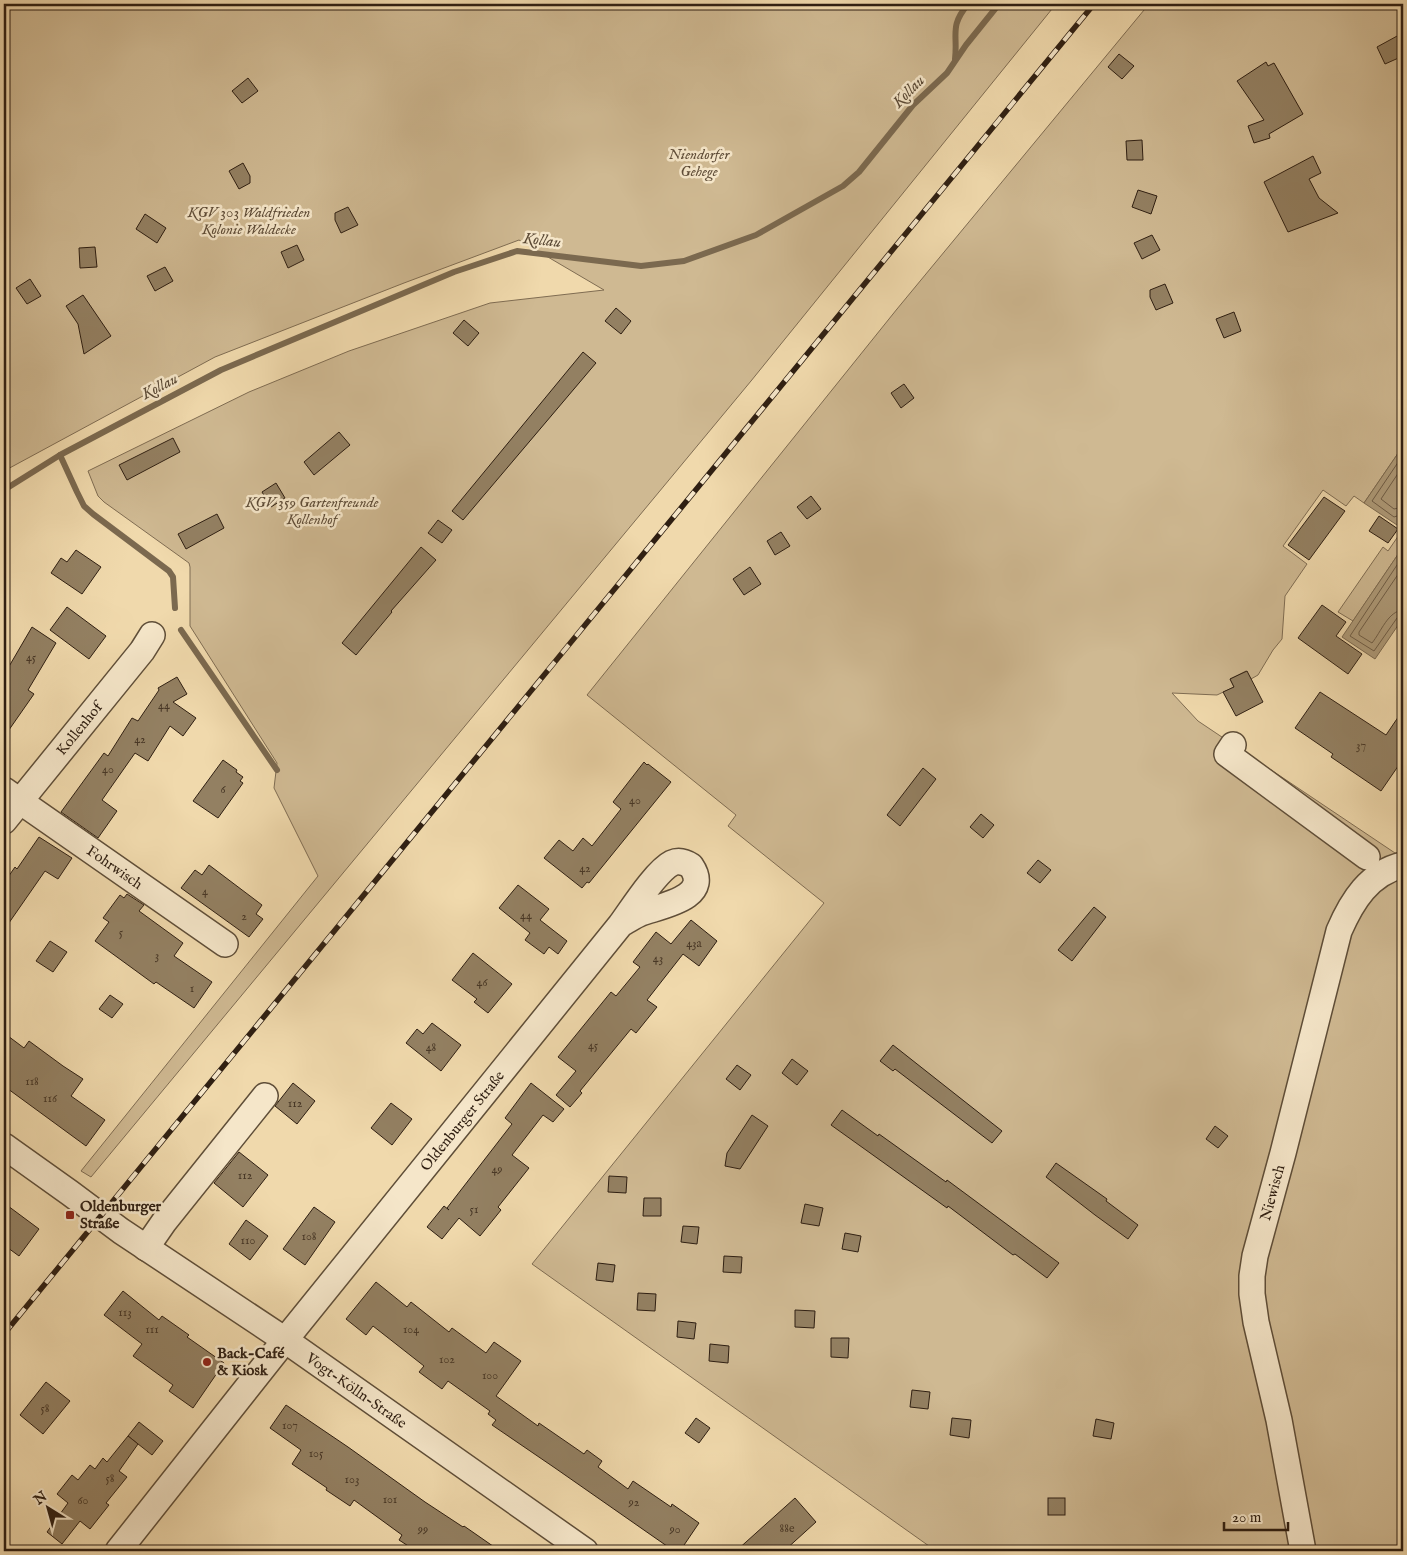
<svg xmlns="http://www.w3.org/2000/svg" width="1407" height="1555" font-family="'IM FELL English',serif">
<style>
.green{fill:#cfb992;stroke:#7f6c52}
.water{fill:#ae9a78;stroke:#7b694f}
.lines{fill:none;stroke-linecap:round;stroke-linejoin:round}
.shore{stroke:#6e5c45;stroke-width:1}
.stream{stroke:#7b694f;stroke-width:6}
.building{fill:#938062;stroke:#2f1f12}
.minor-casing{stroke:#5f4e38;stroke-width:28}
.minor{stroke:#f5e6c9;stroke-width:25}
.rail-casing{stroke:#2f1f12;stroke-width:5.5}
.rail{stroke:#f5e6c9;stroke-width:4;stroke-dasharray:11;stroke-linecap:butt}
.poi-dot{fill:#8f2418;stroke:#f5e6c9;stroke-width:2}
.labels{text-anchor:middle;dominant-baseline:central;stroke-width:5;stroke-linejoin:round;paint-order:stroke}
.number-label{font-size:12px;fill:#483726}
.park-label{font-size:15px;font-style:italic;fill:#5f4d38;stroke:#f5e6c9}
.street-label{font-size:15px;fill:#2f1f12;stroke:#f5e6c9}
.poi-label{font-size:15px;font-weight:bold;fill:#2f1f12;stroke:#f5e6c9;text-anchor:start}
.water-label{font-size:16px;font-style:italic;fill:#5b4a36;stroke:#f5e6c9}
</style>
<rect width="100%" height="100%" fill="#f0d9ac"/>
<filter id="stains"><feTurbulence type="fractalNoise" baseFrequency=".004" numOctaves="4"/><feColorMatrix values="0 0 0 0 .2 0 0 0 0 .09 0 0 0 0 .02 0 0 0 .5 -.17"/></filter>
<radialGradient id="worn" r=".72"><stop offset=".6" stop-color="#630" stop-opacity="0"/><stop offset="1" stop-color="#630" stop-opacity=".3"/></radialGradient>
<g class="green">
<polygon points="4,4 1056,4 751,381 91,1177 81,1171 318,876 274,788 277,763 190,626 190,567 189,563 104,502 98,496 88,471 249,392 349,351 490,303 604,290 519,240 404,283 215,357 4,471"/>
<polygon points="1149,4 1403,4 1403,446 1364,503 1354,496 1346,506 1323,490 1283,546 1307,564 1285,596 1282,639 1273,650 1258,675 1251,679 1246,671 1230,679 1234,687 1217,695 1172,693 1198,721 1395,853 1403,853 1403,1551 936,1551 532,1264 824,903 728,826 736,815 587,695 897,309"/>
<polygon points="1401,532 1403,534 1403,547 1353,621 1338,612 1383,547 1388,551"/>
</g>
<g class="water">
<polygon points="1403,446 1403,516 1397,525 1364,503"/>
<polygon points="1403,547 1403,618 1375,659 1342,637"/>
</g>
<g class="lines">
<g class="shore">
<polyline points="1403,455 1372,501 1394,517 1403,514"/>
<polyline points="1403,466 1381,499 1394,509 1403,507"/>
<polyline points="1403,556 1350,636 1374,651 1397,618 1403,616"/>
<path d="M1403,567L1359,632V635L1372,643C1381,632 1388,611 1403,610"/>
</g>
<g class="stream">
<path d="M955,59C958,34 949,27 968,4"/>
<polyline points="60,455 77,492 84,506 93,514 169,571 173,577 175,608"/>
<polyline points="4,490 60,455 221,370 454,272 517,251 641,266 684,261 756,235 843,186 859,172 913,105 947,73 966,45 999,4"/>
<polyline points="181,630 277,770"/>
</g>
</g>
<g class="building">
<polygon points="1399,35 1403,44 1403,56 1385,64 1377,47"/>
<polygon points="1119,54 1134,66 1122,79 1108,67"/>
<polygon points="1266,62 1268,66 1274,63 1303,114 1269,134 1270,138 1254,143 1248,126 1264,120 1237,81"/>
<polygon points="248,78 258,91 242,103 232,91"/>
<polygon points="1142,140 1143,160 1127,160 1126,141"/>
<polygon points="1313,156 1321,173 1309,179 1319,198 1338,213 1288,232 1264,182"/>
<polygon points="243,163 250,176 250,183 239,189 229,171"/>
<polygon points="1138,190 1157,196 1151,214 1132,207"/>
<polygon points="348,207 358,225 341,233 335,220 335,213"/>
<polygon points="145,214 166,228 157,243 136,229"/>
<polygon points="1152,235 1160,250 1142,259 1134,243"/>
<polygon points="297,245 304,260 288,268 281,252"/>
<polygon points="95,247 97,267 80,268 79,248"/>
<polygon points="165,267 173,281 155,291 147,276"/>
<polygon points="30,279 41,296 27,304 16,288"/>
<polygon points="1165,284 1173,303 1156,310 1150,297 1150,290"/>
<polygon points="83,295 111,336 84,354 78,324 66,306"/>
<polygon points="616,308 631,321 621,334 605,321"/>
<polygon points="1234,312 1241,331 1224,338 1216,319"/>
<polygon points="464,320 479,333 468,346 453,333"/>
<polygon points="583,352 596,363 463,520 452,511"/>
<polygon points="904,384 914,398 901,408 891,393"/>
<polygon points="339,432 350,445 314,475 304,462"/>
<polygon points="173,438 180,452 127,480 119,465"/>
<polygon points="276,483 285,498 271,507 262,492"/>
<polygon points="811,496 821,509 807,519 797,507"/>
<polygon points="1324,497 1345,511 1309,560 1288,545"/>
<polygon points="217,514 224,528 186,549 178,534"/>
<polygon points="1379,516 1398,529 1388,543 1369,531"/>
<polygon points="438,520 452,530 442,543 428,533"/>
<polygon points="781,532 790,546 775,555 767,541"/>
<polygon points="421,547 436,560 391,611 392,612 356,655 342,643"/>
<polygon points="76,550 101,567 82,594 51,573 61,558 67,562"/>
<polygon points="750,567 761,584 744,595 733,579"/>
<polygon points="1322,605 1346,622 1336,636 1362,654 1348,674 1298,638"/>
<polygon points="67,607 106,636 89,659 50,630"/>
<polygon points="32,627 56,643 28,690 34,694 4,737 4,675"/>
<polygon points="1247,671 1263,702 1236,716 1223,692 1234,687 1230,679"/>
<polygon points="177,677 187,694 173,702 196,718 183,736 170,726 148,761 135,753 102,800 117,811 98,838 61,812 104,753 108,756 132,718 138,721 159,690 158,688"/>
<polygon points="1320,692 1386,735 1403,710 1403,759 1381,791 1331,757 1333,754 1295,728"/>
<polygon points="223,760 237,770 236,772 243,777 240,781 243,783 218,818 193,801"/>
<polygon points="644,762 647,765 648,764 671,782 589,883 587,882 582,888 544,858 559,840 573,851 583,838 592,846 621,809 613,802"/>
<polygon points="923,768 936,779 900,826 887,815"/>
<polygon points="981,814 994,825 983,838 970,827"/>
<polygon points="39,837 72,858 58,879 45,871 4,930 4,883 15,867 17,869"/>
<polygon points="1038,860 1051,870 1040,883 1027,873"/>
<polygon points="209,865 262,905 256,914 263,919 249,937 181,888 195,870 202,875"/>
<polygon points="518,885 549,909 540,920 567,941 558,954 549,947 544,954 525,940 530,933 499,908"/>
<polygon points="127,894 144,905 139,911 183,943 174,956 212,982 194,1008 156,982 154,984 95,941 109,922 103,918 120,895 124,898"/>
<polygon points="1094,907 1106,917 1072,961 1058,950"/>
<polygon points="691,920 717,941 699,966 683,954 647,1000 657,1007 636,1033 631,1029 580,1091 582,1093 570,1107 556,1095 576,1071 558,1057 611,992 616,996 640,967 633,962 656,932 671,944"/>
<polygon points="50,941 67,952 53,972 36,961"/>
<polygon points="473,953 512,984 488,1013 474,1002 477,999 452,980"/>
<polygon points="110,995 123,1004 112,1018 99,1009"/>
<polygon points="432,1023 461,1045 441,1071 406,1043 417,1029 423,1034"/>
<polygon points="4,1033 24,1048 29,1041 63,1066 83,1079 71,1096 105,1120 86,1146 4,1086"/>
<polygon points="893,1045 1002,1131 992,1143 895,1069 893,1071 880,1061"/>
<polygon points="792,1059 808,1071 797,1085 782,1073"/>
<polygon points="737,1065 751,1075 740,1090 726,1079"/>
<polygon points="293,1083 315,1101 297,1124 275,1106"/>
<polygon points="531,1083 564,1109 553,1122 543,1115 512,1155 529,1168 498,1207 501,1210 480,1236 459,1218 442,1239 427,1227 444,1206 449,1210 447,1208 512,1124 505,1118"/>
<polygon points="391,1103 412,1119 392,1145 371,1128"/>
<polygon points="842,1110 878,1136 879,1134 946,1182 947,1180 1059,1263 1047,1278 1015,1254 1013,1255 948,1206 947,1208 831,1125"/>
<polygon points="752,1115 768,1126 740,1169 725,1166 727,1153"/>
<polygon points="1215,1126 1228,1136 1218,1148 1206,1139"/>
<polygon points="239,1152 268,1175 243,1207 214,1183"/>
<polygon points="1056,1163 1107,1199 1106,1201 1138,1225 1128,1239 1095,1215 1046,1177"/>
<polygon points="609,1176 627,1177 626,1193 608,1192"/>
<polygon points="644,1198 661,1198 661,1216 643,1216"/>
<polygon points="4,1203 39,1229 19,1256 4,1245"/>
<polygon points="805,1204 823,1208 819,1226 801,1223"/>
<polygon points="314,1207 335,1222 305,1265 283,1249"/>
<polygon points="246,1220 268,1236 250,1260 229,1244"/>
<polygon points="683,1226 699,1227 697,1244 681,1242"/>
<polygon points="845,1233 861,1236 858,1252 842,1249"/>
<polygon points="724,1256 742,1257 741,1273 723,1272"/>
<polygon points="598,1263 615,1265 613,1282 596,1280"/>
<polygon points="376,1282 407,1307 411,1302 449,1332 452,1328 486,1353 494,1342 521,1361 496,1396 538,1426 539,1423 584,1454 587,1450 602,1461 598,1467 628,1489 633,1481 671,1507 672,1504 699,1523 680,1551 674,1551 555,1468 492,1425 496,1420 488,1414 490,1411 448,1381 442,1389 419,1372 424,1366 373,1326 366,1335 346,1319"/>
<polygon points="123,1291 159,1320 162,1316 189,1335 187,1337 224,1363 193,1408 169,1391 173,1385 133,1356 142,1344 104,1315"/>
<polygon points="638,1293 656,1294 655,1311 637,1310"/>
<polygon points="795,1310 815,1311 814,1328 795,1327"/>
<polygon points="678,1321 696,1323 694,1339 677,1337"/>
<polygon points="831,1338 849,1338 848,1358 831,1357"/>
<polygon points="710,1344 729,1346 728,1363 709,1361"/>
<polygon points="46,1382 70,1401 43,1434 20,1415"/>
<polygon points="912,1390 930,1392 928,1409 910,1407"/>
<polygon points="286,1405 348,1447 425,1502 463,1527 464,1526 500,1551 416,1551 399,1540 402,1535 354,1500 350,1506 326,1490 327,1488 292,1464 301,1450 270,1428"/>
<polygon points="696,1418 710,1428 699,1443 685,1433"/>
<polygon points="952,1418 971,1420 969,1438 950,1435"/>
<polygon points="1096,1419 1114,1423 1111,1439 1093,1436"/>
<polygon points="139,1422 163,1441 152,1455 128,1436"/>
<polygon points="128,1436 138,1444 119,1471 127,1477 106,1503 109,1505 90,1529 80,1521 62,1544 47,1532 68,1503 57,1494 72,1475 78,1480 90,1465 95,1469 103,1458 107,1462"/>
<polygon points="795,1498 816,1522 784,1551 736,1551"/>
<rect x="1048" y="1498" width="17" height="17"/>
</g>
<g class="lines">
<g class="minor-casing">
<g id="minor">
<polyline points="1233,745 1227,754 1367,857"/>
<path id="s1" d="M4,790L225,944"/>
<path id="s2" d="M4,821L142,651L152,635"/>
<path id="s3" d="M4,1146L70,1193L121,1231L285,1340L585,1551"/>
<polyline points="146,1248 164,1222 265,1096"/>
<path id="s4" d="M118,1551L285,1340L621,924C627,921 634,916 641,913C660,906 713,898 691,866C685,862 679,860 672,863C656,871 632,909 621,924"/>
<path id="s5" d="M1303,1551L1279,1420L1256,1322L1252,1294V1276L1255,1256L1283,1153L1339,931C1352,901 1369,873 1403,865"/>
</g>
</g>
<use href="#minor" class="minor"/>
<g class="rail-casing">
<polyline id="rail" points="4,1334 1094,4"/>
</g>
<use href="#rail" class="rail"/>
</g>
<g class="poi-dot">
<rect x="65" y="1210" width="10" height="10" rx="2.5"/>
<circle cx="207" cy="1362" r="5"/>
</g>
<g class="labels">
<g class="number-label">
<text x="31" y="657">45</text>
<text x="164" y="705">44</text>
<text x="140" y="739">42</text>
<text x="1361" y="745">37</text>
<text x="108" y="769">40</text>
<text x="223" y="789">6</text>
<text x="635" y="800">40</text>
<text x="585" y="868">42</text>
<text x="205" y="891">4</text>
<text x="526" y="915">44</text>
<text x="244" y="916">2</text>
<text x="121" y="932">5</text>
<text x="694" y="943">43a</text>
<text x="157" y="955">3</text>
<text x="658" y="958">43</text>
<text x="482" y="982">46</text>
<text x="192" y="988">1</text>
<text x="593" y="1045">45</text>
<text x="431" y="1047">48</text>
<text x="32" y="1081">118</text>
<text x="50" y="1098">116</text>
<text x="295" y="1103">112</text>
<text x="497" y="1169">49</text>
<text x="245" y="1175">112</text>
<text x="474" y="1209">51</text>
<text x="309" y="1236">108</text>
<text x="248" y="1240">110</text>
<text x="125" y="1312">113</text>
<text x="152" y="1329">111</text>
<text x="411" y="1329">104</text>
<text x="447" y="1359">102</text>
<text x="490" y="1375">100</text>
<text x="45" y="1408">58</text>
<text x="290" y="1425">107</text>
<text x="316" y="1453">105</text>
<text x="110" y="1478">58</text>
<text x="352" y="1479">103</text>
<text x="390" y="1499">101</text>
<text x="83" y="1500">60</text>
<text x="634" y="1502">92</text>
<text x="787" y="1528">88e</text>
<text x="423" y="1529">99</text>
<text x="675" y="1529">90</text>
</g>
<g class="park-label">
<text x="699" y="154">Niendorfer<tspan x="699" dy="17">Gehege</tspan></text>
<text x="249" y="212">KGV 303 Waldfrieden<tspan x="249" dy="17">Kolonie Waldecke</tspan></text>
<text x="312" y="502">KGV 359 Gartenfreunde<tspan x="312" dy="17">Kollenhof</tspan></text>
</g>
<g class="street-label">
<text stroke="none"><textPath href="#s2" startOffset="119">Kollenhof</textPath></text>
<text stroke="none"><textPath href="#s1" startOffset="135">Fohrwisch</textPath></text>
<text stroke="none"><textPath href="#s4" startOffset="551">Oldenburger Straße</textPath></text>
<text stroke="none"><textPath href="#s5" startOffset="366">Niewisch</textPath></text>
<text stroke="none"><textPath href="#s3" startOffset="429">Vogt-Kölln-Straße</textPath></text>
</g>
<g class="poi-label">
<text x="80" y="1206">Oldenburger<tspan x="80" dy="17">Straße</tspan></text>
<text x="217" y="1353">Back-Café<tspan x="217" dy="17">&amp; Kiosk</tspan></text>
</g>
<g class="water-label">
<text transform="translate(909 92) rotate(-46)">Kollau</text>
<text transform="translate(542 241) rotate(6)">Kollau</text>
<text transform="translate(160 387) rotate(-28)">Kollau</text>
</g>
</g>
<rect width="1407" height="1555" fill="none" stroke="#f0d9ac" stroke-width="20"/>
<rect x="5" y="5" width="1397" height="1545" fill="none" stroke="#2f1f12" stroke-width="2.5"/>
<rect x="10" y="10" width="1387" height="1535" fill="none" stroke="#2f1f12"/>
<g transform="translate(48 1508) rotate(323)" stroke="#f5e6c9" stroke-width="4" paint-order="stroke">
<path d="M0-4L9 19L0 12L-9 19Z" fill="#2f1f12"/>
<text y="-8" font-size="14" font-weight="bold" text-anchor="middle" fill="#2f1f12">N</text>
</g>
<path d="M1224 1522v8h64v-8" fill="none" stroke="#2f1f12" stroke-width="2.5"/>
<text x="1232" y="1522" font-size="15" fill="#2f1f12" stroke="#f5e6c9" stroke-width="4" paint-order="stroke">20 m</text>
<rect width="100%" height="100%" filter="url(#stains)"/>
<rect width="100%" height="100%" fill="url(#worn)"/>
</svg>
